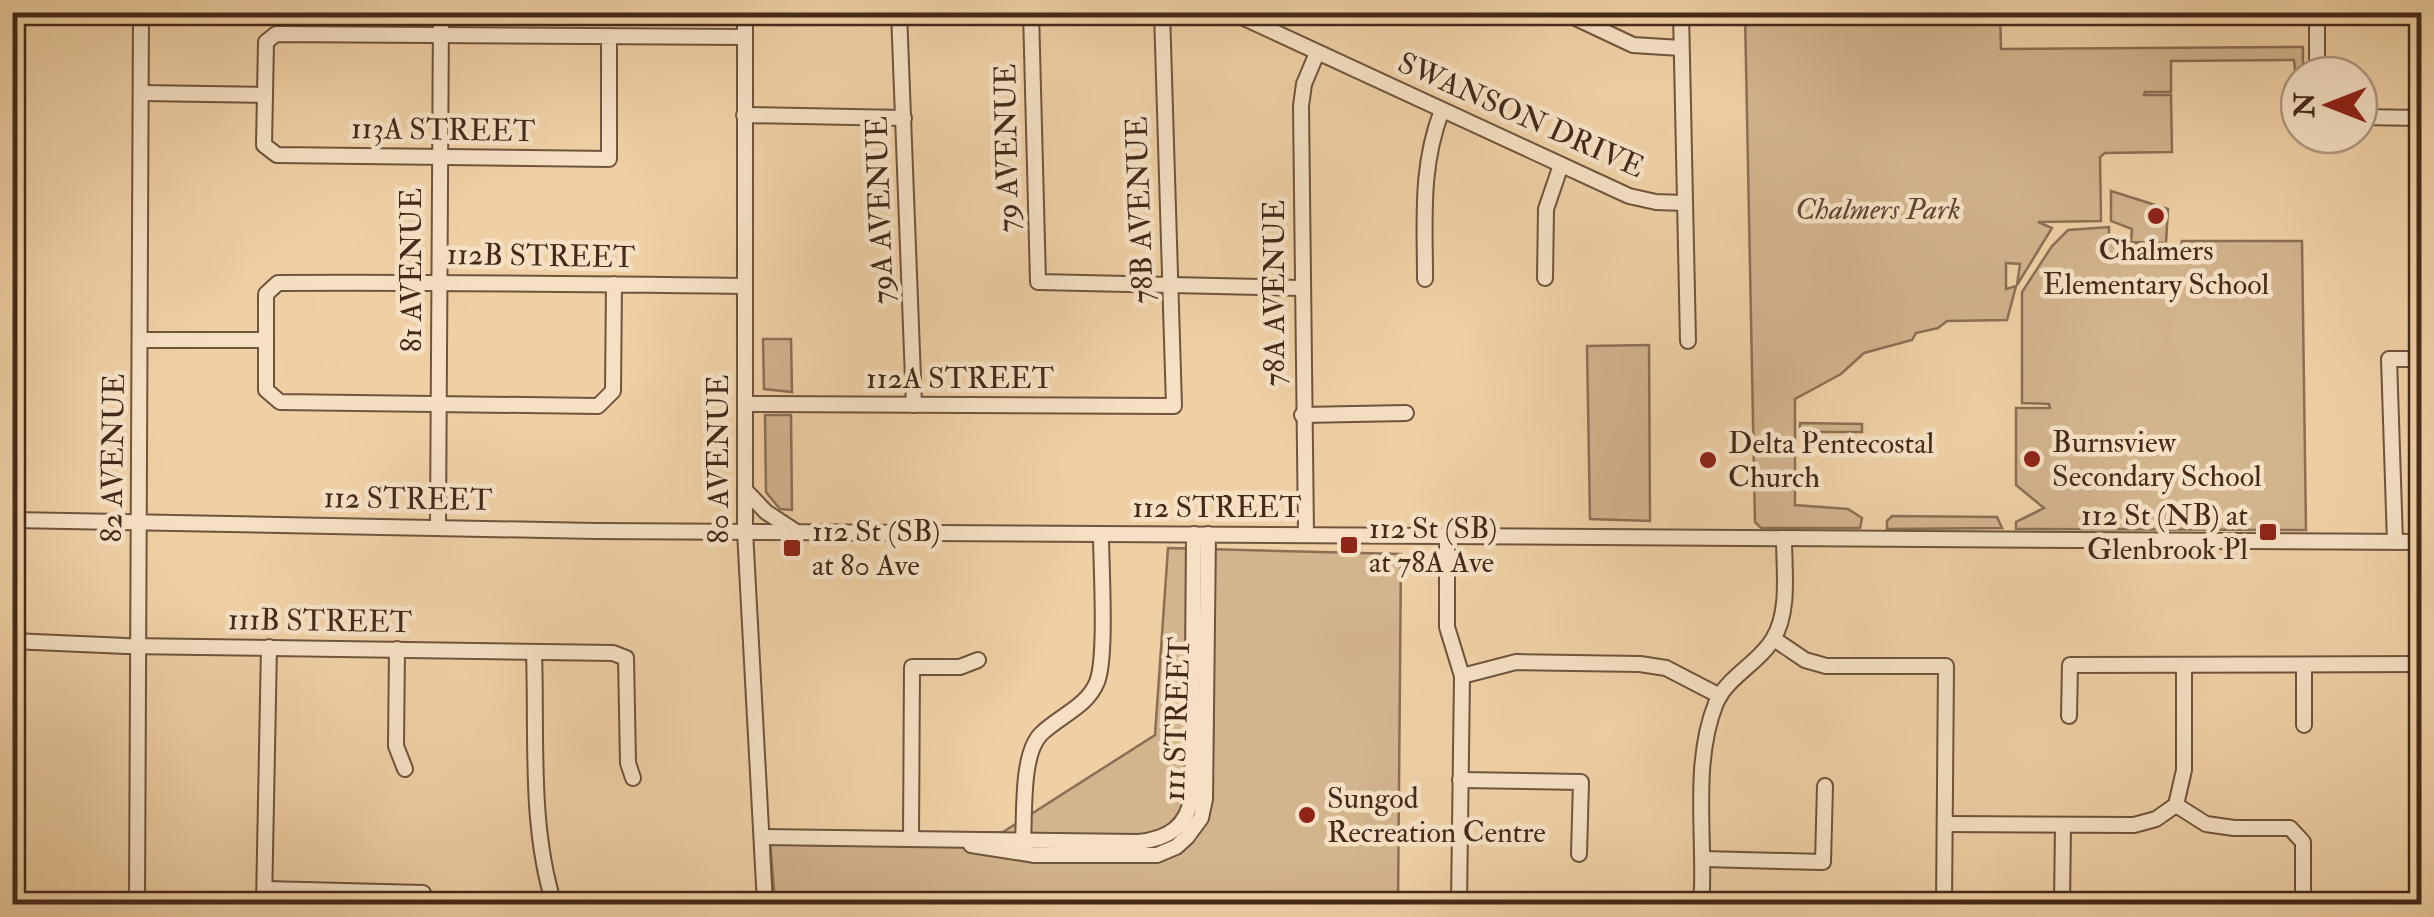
<svg xmlns="http://www.w3.org/2000/svg" width="2434" height="917" font-family="'IM FELL Double Pica',serif">
<style>
.green{fill:#d2b48d;stroke:#8c6f54;stroke-width:2.5}
.lines{fill:none;stroke-linecap:round;stroke-linejoin:round}
.minor-casing{stroke:#70543d;stroke-width:18}
.minor{stroke:#f5e0c4;stroke-width:14}
.poi-dot{fill:#8f2418;stroke:#f5e0c4;stroke-width:4}
.labels{text-anchor:middle;dominant-baseline:central;stroke-width:9;stroke-linejoin:round;paint-order:stroke}
.street-label{font-size:30px;fill:#452a1a;stroke:#f5e0c4}
.park-label{font-size:30px;font-style:italic;fill:#614631;stroke:#f5e0c4}
.poi-label{font-size:30px;fill:#452a1a;stroke:#f5e0c4;text-anchor:start}
</style>
<rect width="100%" height="100%" fill="#efd0a5"/>
<filter id="stains"><feTurbulence type="fractalNoise" baseFrequency=".002" numOctaves="4"/><feColorMatrix values="0 0 0 0 .2 0 0 0 0 .09 0 0 0 0 .02 0 0 0 .5 -.17"/></filter>
<radialGradient id="worn" r=".72"><stop offset=".6" stop-color="#630" stop-opacity="0"/><stop offset="1" stop-color="#630" stop-opacity=".3"/></radialGradient>
<g class="green">
<polygon points="1745,13 2000,13 2001,49 2303,47 2303,70 2295,70 2294,60 2171,61 2171,92 2145,92 2144,95 2171,95 2172,152 2105,153 2100,157 2101,221 2038,222 2052,228 2017,285 2020,264 2006,263 2006,289 2016,286 2007,320 1947,321 1938,328 1916,333 1912,340 1864,353 1841,374 1795,399 1795,505 1848,509 1862,518 1860,528 1761,528 1755,522"/>
<polygon points="2111,191 2168,209 2166,243 2131,242 2132,229 2111,221"/>
<polygon points="2109,227 2109,243 2181,246 2182,241 2302,241 2306,530 2016,529 2016,522 2044,508 2016,485 2016,408 2050,408 2049,404 2022,403 2022,292 2052,246 2068,230"/>
<polygon points="763,339 791,339 792,392 764,389"/>
<polygon points="1649,345 1650,521 1590,519 1587,346"/>
<polygon points="765,415 791,415 792,510 780,509 766,492"/>
<polygon points="1800,423 1862,424 1862,432 1800,432"/>
<polygon points="1892,516 1997,517 2002,528 1887,529 1887,521"/>
<polygon points="1168,548 1401,554 1398,904 775,904 770,841 1003,832 1155,735"/>
</g>
<g class="lines">
<g class="minor-casing">
<g id="minor">
<polyline points="745,12 745,531 765,904"/>
<polyline points="899,12 914,405"/>
<polyline points="1031,12 1038,282 1301,288"/>
<polyline points="1231,12 1629,196 1656,202 1685,203"/>
<polyline points="1563,12 1633,45 1681,48"/>
<polyline points="1681,12 1688,341"/>
<polyline points="2317,12 2317,75"/>
<polyline points="609,36 609,159 277,155 264,145 266,42 276,34 745,37"/>
<polyline points="141,93 265,95"/>
<polyline points="744,115 904,118"/>
<polyline points="2359,117 2422,118"/>
<polyline points="1545,278 1546,209 1561,165"/>
<path d="M1425,279C1425,219 1420,167 1442,110"/>
<path d="M614,284L613,391L598,406L280,402L266,390V294L278,283C433,282 589,284 744,286"/>
<polyline points="141,340 266,340"/>
<polyline points="745,404 1174,406 1162,12"/>
<polyline points="1302,415 1406,413"/>
<polyline points="745,490 766,512 795,531"/>
<polyline points="12,520 596,531 2422,542"/>
<polyline points="438,527 441,12"/>
<polyline points="1306,535 1301,106 1304,84 1317,53"/>
<polyline points="1447,536 1447,627 1462,676 1459,904"/>
<polyline points="2395,542 2389,359 2422,359"/>
<polyline points="1774,639 1805,660 1826,666 1946,666 1944,904"/>
<polyline points="12,641 126,646 613,653 626,658 628,763 633,778"/>
<polyline points="397,649 396,746 405,769"/>
<path d="M534,652C537,735 529,825 554,904"/>
<polyline points="2421,664 2421,755"/>
<polyline points="2304,665 2304,725"/>
<polyline points="1462,676 1516,662 1640,664 1666,668 1720,696"/>
<polyline points="2069,716 2070,665 2422,664"/>
<polyline points="1460,780 1581,782 1579,854"/>
<polyline points="2176,805 2206,824 2234,828 2290,828 2303,842 2303,904"/>
<polyline points="1945,824 2134,825 2156,819 2176,805 2184,770 2184,665"/>
<path d="M762,837L1138,842C1168,839 1187,827 1192,796L1194,534"/>
<polyline points="911,838 912,667 960,667 978,660"/>
<path d="M1023,840C1025,813 1021,754 1041,734C1059,716 1087,707 1097,682C1107,657 1101,566 1101,534"/>
<polyline points="971,845 1035,855 1157,855 1176,847 1187,837 1201,818 1205,799 1208,534"/>
<polyline points="1703,859 1823,862 1825,786"/>
<polyline points="265,889 423,893 423,904"/>
<polyline points="137,904 141,12"/>
<polyline points="264,904 269,647"/>
<path d="M1699,904L1702,889C1704,828 1693,760 1716,703C1727,677 1759,663 1773,639C1790,612 1784,570 1784,539"/>
<polyline points="2062,904 2063,825"/>
<polyline points="2417,904 2417,849"/>
</g>
</g>
<use href="#minor" class="minor"/>
</g>
<g class="poi-dot">
<circle cx="2156" cy="216" r="10"/>
<circle cx="2032" cy="459" r="10"/>
<circle cx="1708" cy="460" r="10"/>
<rect x="2258" y="522" width="20" height="20" rx="5"/>
<rect x="1339" y="535" width="20" height="20" rx="5"/>
<rect x="782" y="538" width="20" height="20" rx="5"/>
<circle cx="1307" cy="815" r="10"/>
</g>
<g class="labels">
<g class="street-label">
<text transform="translate(1521 115) rotate(24)">SWANSON DRIVE</text>
<text transform="translate(443 130) rotate(1)">113A STREET</text>
<text transform="translate(1007 148) rotate(-91)">79 AVENUE</text>
<text transform="translate(880 210) rotate(-92)">79A AVENUE</text>
<text transform="translate(1140 210) rotate(-92)">78B AVENUE</text>
<text transform="translate(541 256) rotate(1)">112B STREET</text>
<text transform="translate(411 270) rotate(-90)">81 AVENUE</text>
<text transform="translate(1274 293) rotate(-90)">78A AVENUE</text>
<text x="960" y="378">112A STREET</text>
<text transform="translate(113 458) rotate(-89)">82 AVENUE</text>
<text transform="translate(718 459) rotate(-90)">80 AVENUE</text>
<text transform="translate(408 499) rotate(1)">112 STREET</text>
<text x="1217" y="507">112 STREET</text>
<text transform="translate(320 621) rotate(1)">111B STREET</text>
<text transform="translate(1177 719) rotate(-88)">111 STREET</text>
</g>
<g class="park-label">
<text x="1878" y="209">Chalmers Park</text>
</g>
<g class="poi-label">
<text x="2156" y="250" text-anchor="middle">Chalmers<tspan x="2156" dy="34">Elementary School</tspan></text>
<text x="2052" y="442">Burnsview<tspan x="2052" dy="34">Secondary School</tspan></text>
<text x="1728" y="443">Delta Pentecostal<tspan x="1728" dy="34">Church</tspan></text>
<text x="2248" y="515" text-anchor="end">112 St (NB) at<tspan x="2248" dy="34">Glenbrook Pl</tspan></text>
<text x="1369" y="528">112 St (SB)<tspan x="1369" dy="34">at 78A Ave</tspan></text>
<text x="812" y="531">112 St (SB)<tspan x="812" dy="34">at 80 Ave</tspan></text>
<text x="1327" y="798">Sungod<tspan x="1327" dy="34">Recreation Centre</tspan></text>
</g>
</g>
<rect width="2434" height="917" fill="none" stroke="#efd0a5" stroke-width="50"/>
<rect x="15" y="15" width="2404" height="887" fill="none" stroke="#452a1a" stroke-width="5"/>
<rect x="25" y="25" width="2384" height="867" fill="none" stroke="#452a1a" stroke-width="2.5"/>
<g transform="translate(2329 105) rotate(270)"><circle r="48" fill="#f5e0c4" stroke="#af9780" stroke-width="2.5"/>
<path d="M0-8L18 38L0 25L-18 38Z" fill="#8f2418"/>
<text y="-15" font-size="28" font-weight="bold" text-anchor="middle" fill="#452a1a">N</text>
</g>
<rect width="100%" height="100%" filter="url(#stains)"/>
<rect width="100%" height="100%" fill="url(#worn)"/>
</svg>
